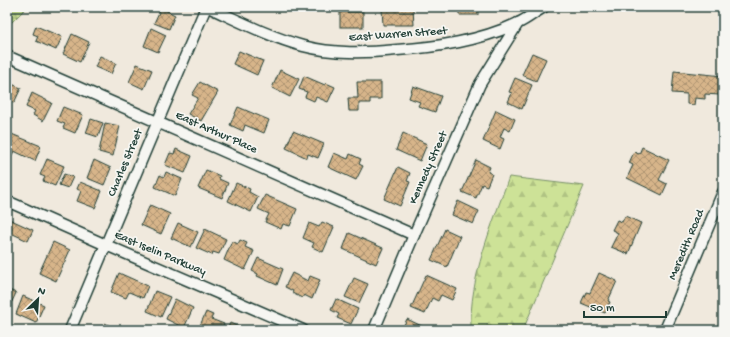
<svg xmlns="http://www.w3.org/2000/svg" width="730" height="337" font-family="'Gochi Hand',sans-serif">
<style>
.forest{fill:url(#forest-firs);stroke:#769066}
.building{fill:url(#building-cross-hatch);stroke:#1f3d34}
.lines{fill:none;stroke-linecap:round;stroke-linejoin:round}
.minor-casing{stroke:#1f3d34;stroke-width:13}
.minor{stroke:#f6f6f2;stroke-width:10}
.labels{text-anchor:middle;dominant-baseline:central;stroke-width:3.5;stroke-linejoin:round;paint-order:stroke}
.street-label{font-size:12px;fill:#1f3d34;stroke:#f6f6f2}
</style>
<defs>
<pattern id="forest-firs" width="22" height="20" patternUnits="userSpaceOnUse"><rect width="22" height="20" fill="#cde297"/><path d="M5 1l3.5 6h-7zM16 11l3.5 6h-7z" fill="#b0c383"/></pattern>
<pattern id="building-cross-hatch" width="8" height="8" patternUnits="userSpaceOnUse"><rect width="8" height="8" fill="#d7b58a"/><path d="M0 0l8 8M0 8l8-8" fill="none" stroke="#ae9472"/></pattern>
</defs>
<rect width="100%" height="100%" fill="#f0e9dd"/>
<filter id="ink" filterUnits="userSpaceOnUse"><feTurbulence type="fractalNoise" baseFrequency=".025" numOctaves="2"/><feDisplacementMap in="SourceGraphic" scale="8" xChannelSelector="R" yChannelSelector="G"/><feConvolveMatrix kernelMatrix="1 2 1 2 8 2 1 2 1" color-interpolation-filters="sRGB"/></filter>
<g filter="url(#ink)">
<g class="forest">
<polygon points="7,7 27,7 7,27"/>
<path d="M509,177L584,186L523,330H471C469,277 492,226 509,177Z"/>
</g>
<g class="building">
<polygon points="444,7 478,7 478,15 459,15 459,11 444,11"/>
<polygon points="161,8 175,15 169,29 154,23"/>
<polygon points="382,9 413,9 414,25 383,25"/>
<rect x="340" y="12" width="23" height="15"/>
<polygon points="36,26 62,37 56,50 36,41 38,36 33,34"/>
<polygon points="151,28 166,35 158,52 144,46"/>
<polygon points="72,34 89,42 80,62 63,54"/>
<polygon points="239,51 263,61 257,75 233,64"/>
<polygon points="532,53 546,59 536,81 522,75"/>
<polygon points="100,56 116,63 111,74 95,67"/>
<polygon points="137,64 152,70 144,89 129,82"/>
<polygon points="280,70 299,79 290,97 272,88"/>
<polygon points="674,71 723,76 723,88 720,88 719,95 705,94 705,99 695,98 694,105 687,104 687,94 672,93"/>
<polygon points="304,76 325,85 326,83 335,87 328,102 316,97 314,101 305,97 307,92 299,89"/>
<polygon points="515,78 532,85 522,109 508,102 512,93 509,92"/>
<polygon points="7,82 21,88 14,103 7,100"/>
<polygon points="200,82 218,92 201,121 188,114 198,98 192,95"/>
<polygon points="357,82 381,82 381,99 370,99 370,103 359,103 359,111 349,111 348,98 358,98"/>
<polygon points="413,86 441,96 435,112 418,106 420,102 409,98"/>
<polygon points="32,93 52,103 43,121 33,115 35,111 26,107"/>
<polygon points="63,107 83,115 75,133 63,128 65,124 57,121"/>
<polygon points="238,107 269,120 264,133 245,125 243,131 230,125"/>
<polygon points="496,110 515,119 510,131 504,128 500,137 504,139 500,149 483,141"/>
<polygon points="91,119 103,123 98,137 86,133"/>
<polygon points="105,123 120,126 113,156 99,152"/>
<polygon points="293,131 324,144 318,158 308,154 307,158 286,148"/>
<polygon points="9,133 41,146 35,161 14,151 11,157 7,155 7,137"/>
<polygon points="403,133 427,144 420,161 396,150"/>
<polygon points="642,147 669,160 659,180 667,184 662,195 627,178 633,165 629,163 634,152 639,154"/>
<polygon points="176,149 192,156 185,173 165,165 170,153 174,154"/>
<polygon points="334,153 348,159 350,154 361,159 359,164 363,166 356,180 328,167"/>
<polygon points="47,159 64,166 55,186 43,181 45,177 40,175"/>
<polygon points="94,160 111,168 104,185 87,178"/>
<polygon points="476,160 490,167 488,172 492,174 487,186 482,184 476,198 462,192"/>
<polygon points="398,167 410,173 407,181 410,182 400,206 384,199"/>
<polygon points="206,170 220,176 219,179 228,183 222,198 198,188"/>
<polygon points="166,172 182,179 175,196 155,187 160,175 164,177"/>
<polygon points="64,174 73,177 68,188 59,185"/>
<polygon points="80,182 102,191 95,208 77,201 81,191 77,189"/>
<polygon points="236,183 250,189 249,192 258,197 251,212 228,201"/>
<polygon points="265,195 297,209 290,226 283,224 281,229 265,222 269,214 258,209"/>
<polygon points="458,201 479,211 473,224 452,215"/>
<polygon points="150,205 170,214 161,234 141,225"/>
<polygon points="625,216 641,223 628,254 611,247 618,233 612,230 617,220 622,222"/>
<polygon points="7,218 33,230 28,241 13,234 9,243 7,241"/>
<polygon points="322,222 334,227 323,252 312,247 314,243 303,238 309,223 319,227"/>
<polygon points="178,223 198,232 191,247 171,238"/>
<polygon points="205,229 226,239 219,254 213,252 212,255 196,248"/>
<polygon points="445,229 460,236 447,267 431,260"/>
<polygon points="349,233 383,248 376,264 343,249"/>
<polygon points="240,240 247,243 245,247 254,251 245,270 224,260 232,241 238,244"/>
<polygon points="53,242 70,250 56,281 39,273"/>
<polygon points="258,258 283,269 277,285 257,276 258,274 252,271"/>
<polygon points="119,273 148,286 143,298 129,292 126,298 111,292"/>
<polygon points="292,273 308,281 310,276 320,280 312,299 304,295 302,298 292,293 293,291 285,287"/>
<polygon points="599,273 617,281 608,301 610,302 605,313 581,303 586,292 590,293"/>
<polygon points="426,275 457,289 452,300 441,295 438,301 432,298 425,314 411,308"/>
<polygon points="354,278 368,284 359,303 345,297"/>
<polygon points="7,289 16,293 8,310 7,310"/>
<polygon points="155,291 170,297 161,317 147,311"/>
<polygon points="23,296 44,305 36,323 16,314"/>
<polygon points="175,299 193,308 184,328 166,319"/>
<polygon points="336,299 358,309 351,324 337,318 339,314 331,310"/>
<polygon points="206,312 213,315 211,319 224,324 221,330 198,330"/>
<polygon points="407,319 430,330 402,329"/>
<polygon points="105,323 117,330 102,330"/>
<polygon points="230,323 246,330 227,330"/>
</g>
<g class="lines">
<g class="minor-casing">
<g id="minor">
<path d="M208,7C239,21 270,37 303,46C334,54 365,53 397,50C438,47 480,41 518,23C527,19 535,12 544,7"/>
<polyline points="7,56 414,235"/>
<polyline points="7,201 106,245 303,330"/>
<polyline points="70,330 206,7"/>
<polyline points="374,330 414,235 480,84 518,23"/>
<polyline points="665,330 723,192"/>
</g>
</g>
<use href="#minor" class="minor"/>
</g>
</g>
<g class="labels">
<g class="street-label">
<text transform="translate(398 35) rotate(-4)">East Warren Street</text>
<text transform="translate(216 133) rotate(24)">East Arthur Place</text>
<text transform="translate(126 163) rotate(-67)">Charles Street</text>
<text transform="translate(429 168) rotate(-66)">Kennedy Street</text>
<text transform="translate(687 245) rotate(-67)">Meredith Road</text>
<text transform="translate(160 254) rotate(23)">East Iselin Parkway</text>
</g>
</g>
<rect width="730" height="337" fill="none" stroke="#f6f6f2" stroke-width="24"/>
<rect x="12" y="12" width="706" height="313" fill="none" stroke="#1f3d34" stroke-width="1.5" filter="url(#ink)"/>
<g transform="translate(38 299) rotate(25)" stroke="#f6f6f2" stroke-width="3" paint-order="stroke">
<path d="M0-3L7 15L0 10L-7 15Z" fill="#1f3d34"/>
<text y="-6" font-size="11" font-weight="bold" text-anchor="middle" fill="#1f3d34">N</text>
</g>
<path d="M584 311v6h82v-6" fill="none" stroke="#1f3d34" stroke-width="2"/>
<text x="590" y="311" font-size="12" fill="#1f3d34" stroke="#f6f6f2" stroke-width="3" paint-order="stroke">50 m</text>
</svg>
